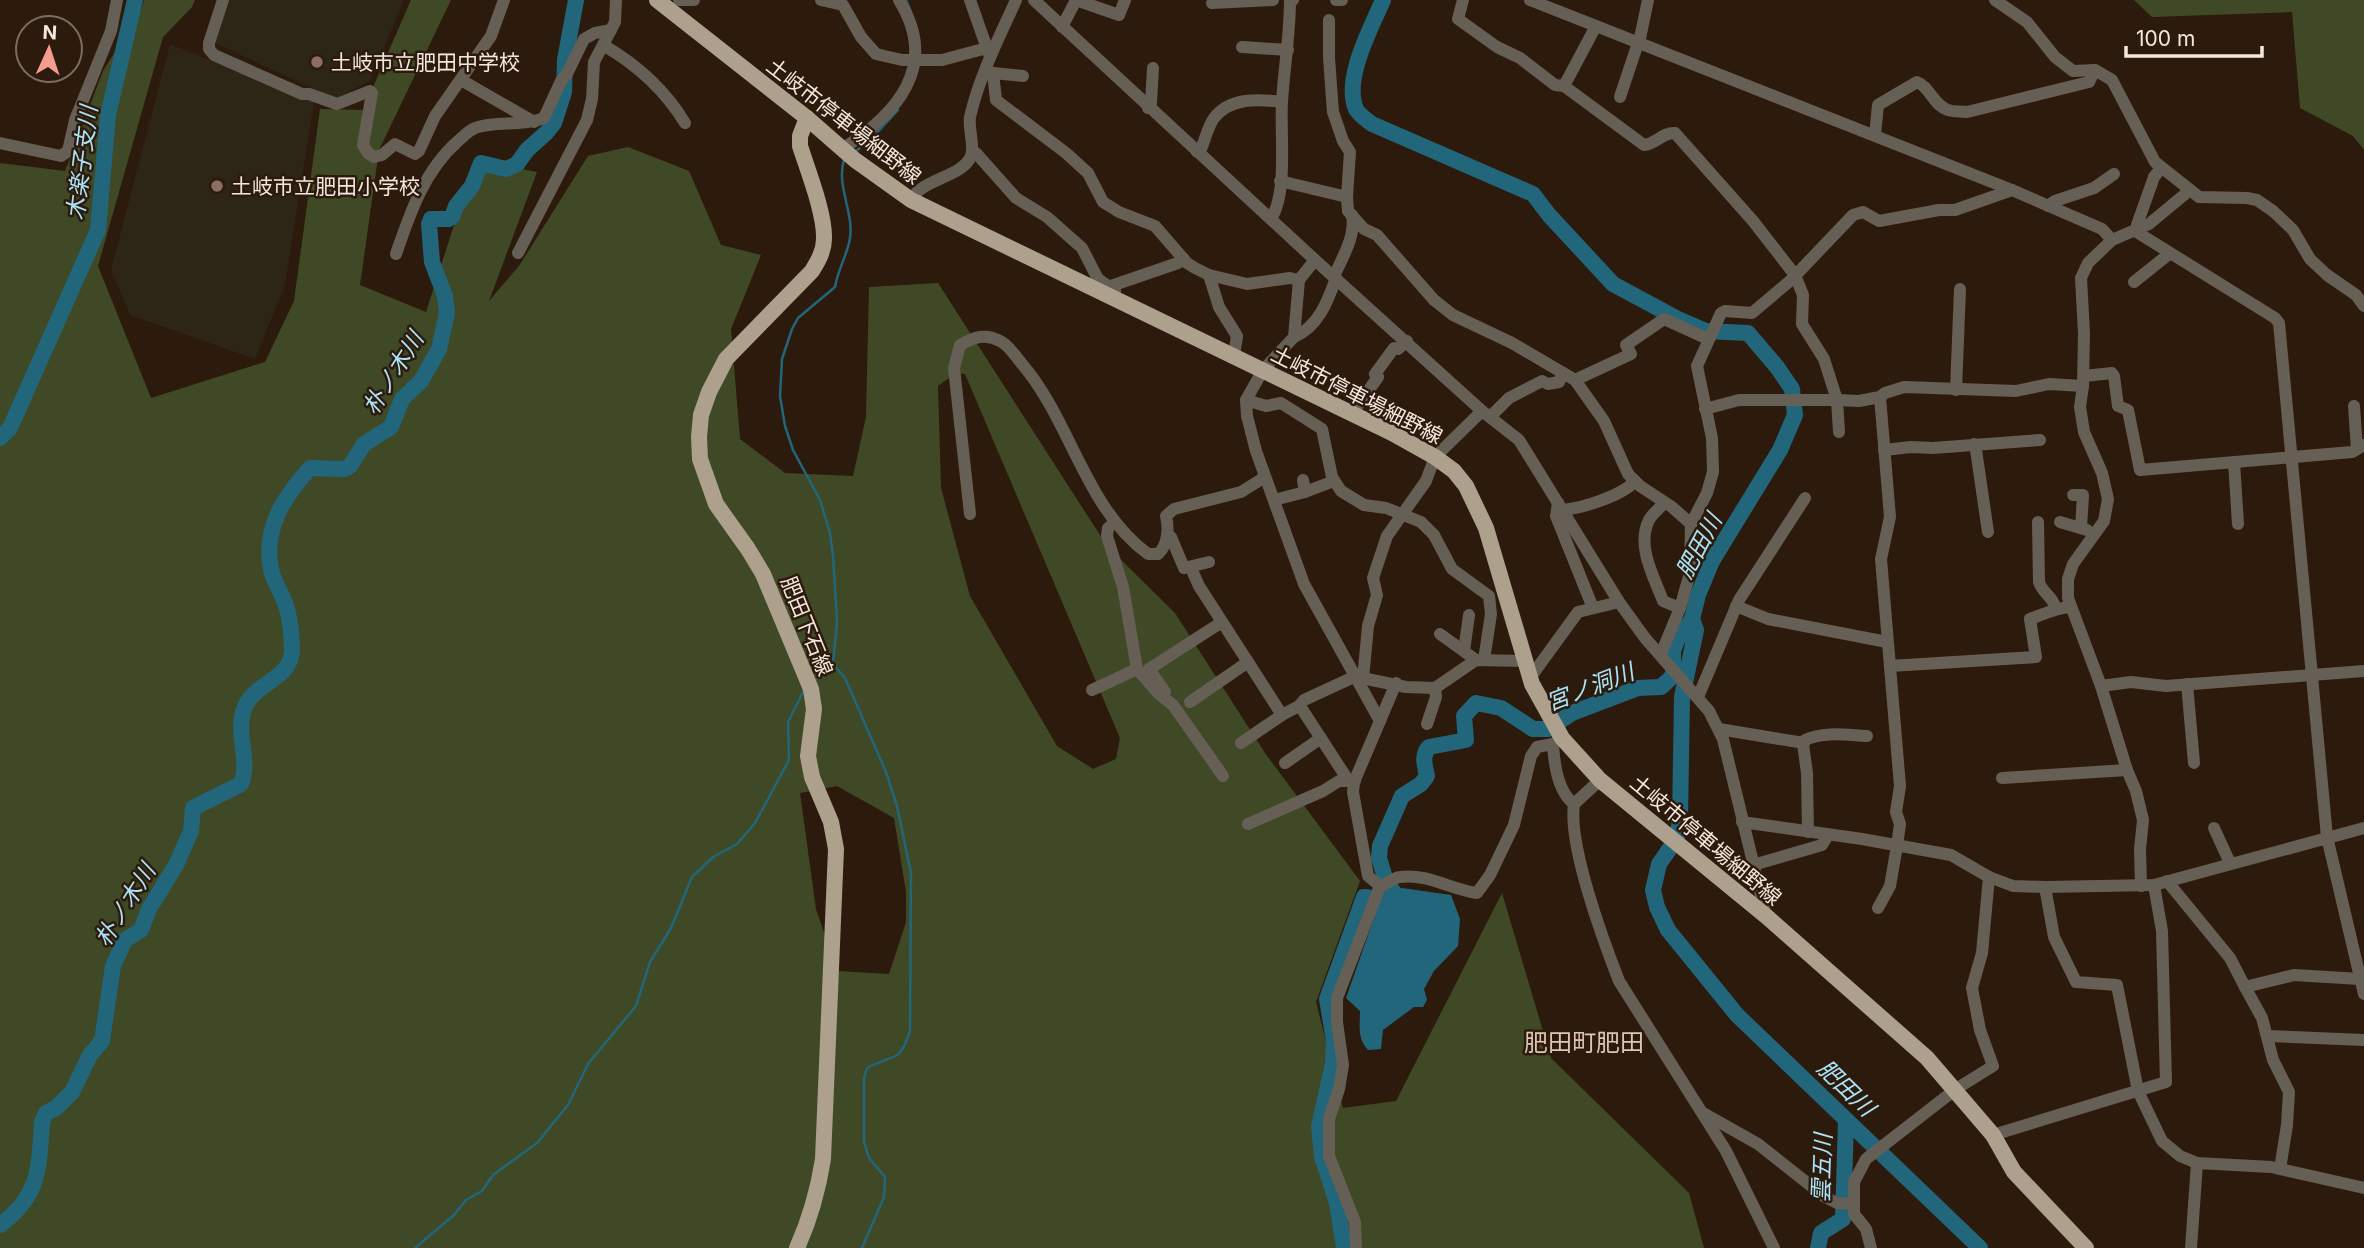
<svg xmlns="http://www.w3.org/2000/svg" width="2364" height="1248" font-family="Inter,'Noto Sans JP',sans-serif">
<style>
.education{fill:#2d2515}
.green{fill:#404925;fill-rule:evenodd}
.water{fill:#21667b}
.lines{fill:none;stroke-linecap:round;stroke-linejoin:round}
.stream{stroke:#21667b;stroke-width:2.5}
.river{stroke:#21667b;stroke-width:16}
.minor{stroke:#665f56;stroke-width:12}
.major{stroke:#ada08d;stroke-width:16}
.education-dot{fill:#8d6e63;stroke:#2c1b0d;stroke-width:2.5}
.labels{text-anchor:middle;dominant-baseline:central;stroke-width:5;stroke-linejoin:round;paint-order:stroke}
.poi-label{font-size:21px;fill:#f4e7de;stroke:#2c1b0d;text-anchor:start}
.street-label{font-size:21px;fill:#f4e7de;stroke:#2c1b0d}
.water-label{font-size:23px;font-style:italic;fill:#abe3f7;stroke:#2c1b0d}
.quarter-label{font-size:24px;fill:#ddc4b3;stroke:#2c1b0d}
</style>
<rect width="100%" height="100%" fill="#2c1b0d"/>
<g class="education">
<polygon points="228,0 404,0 370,81 335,99 213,42"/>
<polygon points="170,44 314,102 285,285 255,359 130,315 111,270"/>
</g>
<g class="green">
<path d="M144,0H195L192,7L163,37L98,266L151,398L265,362L294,301L320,109L363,110L411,0H451L379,150L360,285L426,312L475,160L537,172L489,301L519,266L588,156L628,147L689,171L721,245L761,255L731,329L740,439L785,473L853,476L866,417L869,287L938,283L1107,546L1175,613L1265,753L1360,881L1316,1002L1343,1108L1396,1101L1502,893L1551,1058L1689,1193L1704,1248H0V163L65,171L103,71L140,12ZM956,373L965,374L1120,738L1116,759L1093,769L1057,746L970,596L941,488L938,386ZM837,786L894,818L906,892V922L889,974L837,971L816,909L800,793Z"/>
<polygon points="2134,0 2364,0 2364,150 2353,136 2300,108 2292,12 2152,17"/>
</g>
<path class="water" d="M1402,888L1451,895L1460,919L1458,946L1434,971L1424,989L1427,1000L1423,1007H1414L1383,1030L1381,1049L1368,1050C1357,1038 1360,1025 1360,1011L1346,998L1381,898Z"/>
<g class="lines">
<g class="stream">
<polyline points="906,0 911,12"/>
<polyline points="855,152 874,136 898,110"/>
<path d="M833,664L845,678L886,772L897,806L911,873L910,1031C899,1065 894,1053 867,1068L864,1078V1142L869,1158L885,1177L884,1197L862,1248"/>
<path d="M814,681L833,664L837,622L833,556L830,533L820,500L793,450L785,426L780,396L782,359L792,329L798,318L835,287C838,269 848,253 850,238C854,213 836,185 844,160"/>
<polyline points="415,1248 454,1215 466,1200 482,1191 493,1175 537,1143 568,1105 588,1064 636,1006 650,962 671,928 692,877 713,857 737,844 755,823 789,760 788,722 804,690"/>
</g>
<g class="river">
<path d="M1383,0C1371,28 1343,79 1356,109C1359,115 1367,120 1372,124L1533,194L1549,215L1613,284L1678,319L1706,331L1748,333L1777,367L1792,389L1795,415L1780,450L1712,561L1698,595L1692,619L1696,630L1682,697L1680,820L1677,838L1659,864L1653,890L1657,907L1668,930L1737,1015L1980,1248"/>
<polyline points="0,438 10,428 98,230 108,115 135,0"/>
<path d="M0,1225C40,1196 39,1168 42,1122L46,1113L56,1108L72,1092L90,1055L102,1041L113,966L125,940L141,930L149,909L176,865L191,831L193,808L241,784C252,757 231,729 248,701C261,681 291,678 292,650C292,637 290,616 285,603C281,592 273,580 271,569C263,528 284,497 310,468L345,469L350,466L364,444L391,427L402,399L421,381L439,349L447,313L445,296L432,262L429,224L431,219H448L452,217L456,206L472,186L481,163L506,169L517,164L527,150L546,133L554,123L564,92L565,60L576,0"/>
<path d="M1344,1248L1337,1203L1322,1157L1319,1126L1333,1064L1334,1041L1327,999L1364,897L1385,899L1395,894L1386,881L1379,858L1380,846L1402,796L1421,784L1427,776C1425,766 1421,755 1429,747L1466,740L1464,716L1476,703L1501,708L1533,729H1548L1572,713L1638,688L1661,687L1673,676V651L1677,640L1692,619"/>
<polyline points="1818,1248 1821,1233 1843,1219 1846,1120"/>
</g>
<g class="minor">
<polyline points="223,0 209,43 209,49 214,55 302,94 309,94 337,104 370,91 372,93 363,145 368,153 374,157 382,155 395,144 415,154 419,151 435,116 491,36 504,0"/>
<polyline points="679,0 694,0"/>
<polyline points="821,0 843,5 861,37 876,54 902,60 942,60 987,48"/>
<polyline points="970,0 989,54"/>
<polyline points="1034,0 1315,260 1482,411 1519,440 1619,602 1645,638 1709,711 1723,739 1766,916"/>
<polyline points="1076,0 1119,15 1125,0"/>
<polyline points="1336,0 1342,0"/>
<polyline points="1463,0 1458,19 1497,47 1520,58 1555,85 1564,86"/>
<polyline points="1530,0 2012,190 2102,229 2112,240"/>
<polyline points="1995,0 2027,22 2055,57 2073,71 2095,70 2112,80 2155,162 2199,197 2247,198 2257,200 2273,211 2293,230 2310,259 2327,275 2356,295 2364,306"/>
<polyline points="1212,3 1273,0"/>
<polyline points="1329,20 1329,58 1333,112 1343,141 1350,152 1347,197"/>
<path d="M1596,26L1564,86L1644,145C1656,144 1663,132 1675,133L1753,221L1795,275L1803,295L1802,324L1824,359L1837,400L1859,401L1880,397L1885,393L1904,387L2016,391L2049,384L2083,386"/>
<polyline points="1062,27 1076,0"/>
<polyline points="1639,43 1648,0"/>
<path d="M603,45C636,64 665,90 685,123"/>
<polyline points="1242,47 1288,50"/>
<polyline points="986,70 993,73 1023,76"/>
<polyline points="993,73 996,100 1066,153 1088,173 1103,202 1119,212 1155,226 1187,263 1195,268 1209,275 1247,284 1290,278 1299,280"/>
<polyline points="461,80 534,122"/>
<polyline points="1620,97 1638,43"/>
<polyline points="1148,108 1151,103 1153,68"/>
<path d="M1875,135L1878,105L1917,82C1930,87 1933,105 1948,110C1953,112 1961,111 1967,112L2089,82L2095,70"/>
<polyline points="0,143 61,156 68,151 75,120 111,31 117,0"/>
<path d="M842,149C897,114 940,66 899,0"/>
<polyline points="972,152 976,153 1016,198 1047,217 1082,248 1098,279 1115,291"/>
<path d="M1197,152L1201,149C1205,140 1208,126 1214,118C1230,97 1259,99 1282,102"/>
<polyline points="1280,181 1347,197 1348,211 1364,229 1377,235 1434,300 1453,315 1512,343 1575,380 1604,421 1628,474 1640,486 1672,507 1691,524"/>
<path d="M911,200C921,179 963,177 971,156C975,144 968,130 970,117C979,77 999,38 1016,0"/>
<polyline points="2048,206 2055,201 2094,188 2114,174"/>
<path d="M1271,219C1288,192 1280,135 1282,102C1284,68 1290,35 1290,0H1293"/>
<polyline points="2138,230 2137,225 2154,177 2161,168"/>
<polyline points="2135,231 2275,318 2279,323 2327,837 2364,994"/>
<polyline points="518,253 587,120 592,99 594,62 615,22 616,0"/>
<path d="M396,254C410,213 424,171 458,141C463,137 468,131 475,128C496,120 521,127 544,118L561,81L567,74L584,39L595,33L611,30"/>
<polyline points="1315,260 1299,280 1294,337 1263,370 1246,400 1247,416 1256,451 1304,584 1380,721 1354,782 1353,792 1368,876 1380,886 1337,998 1337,1022 1343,1065 1339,1089 1329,1119 1329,1156 1355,1222 1356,1248"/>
<polyline points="1209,275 1219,307 1237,336 1234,356"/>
<path d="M1334,276C1343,257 1356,235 1352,215"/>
<polyline points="2134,282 2169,254"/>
<polyline points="1108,287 1178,263 1183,258"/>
<path d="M1294,337C1318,327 1328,301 1336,278"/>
<polyline points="2084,376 2112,373 2114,376 2118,406 2128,410 2140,470 2352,452 2364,445"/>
<polyline points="1575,380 1631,354 1626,345 1664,319 1708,339"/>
<polyline points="1956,390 1960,289"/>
<polyline points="1246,400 1266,406 1281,403 1322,429 1332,477 1341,491 1364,505 1386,508 1421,522 1434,535 1452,569 1489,596 1491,614 1484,660"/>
<polyline points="2354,406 2357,449"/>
<polyline points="1705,409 1739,400 1837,400 1839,432"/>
<polyline points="1348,412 1352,408 1356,408 1378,377 1375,374 1394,348 1398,349 1407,341"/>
<polyline points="1490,417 1509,398 1542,381 1548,384 1559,382 1563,373"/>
<polyline points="1974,444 1976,450 1988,532"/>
<polyline points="1884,450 1911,447 1933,448 2040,440"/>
<polyline points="2234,462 2238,524"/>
<polyline points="1305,492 1334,481"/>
<polyline points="2073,495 2083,495 2081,528"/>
<polyline points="1274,500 1305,492 1303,480"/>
<polyline points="1558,503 1556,516 1593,608"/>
<path d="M1664,503C1660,508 1652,514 1649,520C1636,546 1654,577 1663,601L1680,608"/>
<path d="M1563,510C1582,508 1622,496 1635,481"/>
<path d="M970,514L954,368L960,345C974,337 986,333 1000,341C1009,345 1015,356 1022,364C1071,421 1085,508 1148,554H1158C1168,545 1169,529 1166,516L1174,509L1241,492L1265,477"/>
<path d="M2038,522L2039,582C2042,593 2054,597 2055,608"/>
<polyline points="2060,522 2087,530"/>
<polyline points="1167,534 1171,537 1184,568 1209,562"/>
<polyline points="1191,568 1199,586 1282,715 1299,706 1304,700 1356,676"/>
<polyline points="1736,606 1768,619 1887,642"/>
<polyline points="1440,634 1476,660"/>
<polyline points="1464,651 1469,615"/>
<polyline points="1661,654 1680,608 1690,573 1691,524 1707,493 1713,472 1712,438 1697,366 1721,313 1725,311 1752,313 1791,280 1853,215 1863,212 1879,221 1939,210 1955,210 2012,190"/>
<path d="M1890,666L2036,657L2030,619C2044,614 2056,608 2070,607"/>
<polyline points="1137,669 1159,694 1173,705 1223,776"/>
<polyline points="1357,677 1406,687 1435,688 1476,660 1525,661"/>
<polyline points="1530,678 1578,612 1619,602"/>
<polyline points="1363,679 1368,626 1377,595 1373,578 1387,536 1426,481 1435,457 1482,411"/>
<polyline points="2187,684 2194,763"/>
<polyline points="2101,686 2131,682 2166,686 2364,671"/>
<polyline points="1092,690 1137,669 1123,587 1107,536 1108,528 1114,523"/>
<polyline points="1165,692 1149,669 1222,622"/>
<polyline points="1698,697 1739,600 1805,498"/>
<polyline points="1190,702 1248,662"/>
<polyline points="1300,706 1348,780"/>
<polyline points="1380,721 1396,683"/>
<polyline points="1427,724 1436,697 1435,688"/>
<polyline points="1719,729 1804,743"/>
<polyline points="1241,743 1282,715"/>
<path d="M1553,744C1554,763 1558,792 1574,804"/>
<polyline points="1285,763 1321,738"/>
<polyline points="2002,778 2127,770"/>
<path d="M1600,780L1574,804C1568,845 1603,940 1619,981L1726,1151L1774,1248"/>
<polyline points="1742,822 1862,839 1951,855 1989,877 2013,886 2045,887 2154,885 2364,828"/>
<polyline points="1248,824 1323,791 1339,781 1355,781"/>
<polyline points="2214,828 2230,863"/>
<path d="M1808,832L1807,773L1803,744L1805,740C1825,731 1846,735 1867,736"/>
<polyline points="1753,865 1822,845 1828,835"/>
<polyline points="2167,881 2230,958 2245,987"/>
<path d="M1380,886C1388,884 1392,878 1400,877C1427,873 1452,890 1477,893L1490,875L1514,825L1531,756L1537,747L1553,744L1562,738"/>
<polyline points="2141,886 2140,849 2143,820 2136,791 2127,770 2101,686 2068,598 2068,579 2073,564 2104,521 2108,499 2102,473 2084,432 2080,407 2083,386 2084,333 2081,278 2088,263 2112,240 2149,224 2190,190"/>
<polyline points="2045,887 2054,937 2076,982 2117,985 2138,1091 2162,1141 2180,1156 2197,1163 2271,1167 2364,1188"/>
<polyline points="1878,908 1890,886 1897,846 1900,824 1896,812 1900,786 1881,559 1890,517 1880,397"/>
<polyline points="2269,1036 2364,1040"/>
<polyline points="1703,1113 1758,1144 1825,1197 1837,1203 1854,1204"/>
<polyline points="1993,1135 2166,1082 2162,931 2154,885"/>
<polyline points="2280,1169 2287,1125 2289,1092 2273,1060 2262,1018 2245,987 2294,975 2360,979"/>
<polyline points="1871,1248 1866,1229 1854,1214 1854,1182 1866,1159 1956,1089 1993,1066 1980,1030 1972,988 1982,953 1989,877"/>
<polyline points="2191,1248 2197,1163"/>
</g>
<g class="major">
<polyline points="657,0 807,118 855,160 911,200 1392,433 1435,457 1454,471 1466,486 1486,528 1532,684 1562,738 1600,780 1766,916 1927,1058 1993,1135 2014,1172 2086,1248"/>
<path d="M797,1248C810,1219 818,1191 823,1159L836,849L831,822L812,777L808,756L814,709L811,689L763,574L748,549L716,504L700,459L699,437L701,415L709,392L726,359L812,271C818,261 824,251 824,239C825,214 808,171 800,146V136L807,118"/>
</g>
</g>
<g class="education-dot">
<circle cx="317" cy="62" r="7"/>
<circle cx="217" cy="186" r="7"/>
</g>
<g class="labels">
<g class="poi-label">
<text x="331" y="62">土岐市立肥田中学校</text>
<text x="231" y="186">土岐市立肥田小学校</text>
</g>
<g class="street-label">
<text transform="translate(844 121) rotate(38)">土岐市停車場細野線</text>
<text transform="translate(1357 395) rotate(27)">土岐市停車場細野線</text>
<text transform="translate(807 626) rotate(68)">肥田下石線</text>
<text transform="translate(1706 840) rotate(40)">土岐市停車場細野線</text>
</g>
<g class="water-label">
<text transform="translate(82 163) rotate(-83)">木楽子支川</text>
<text transform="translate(393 373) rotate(-58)">朴ノ木川</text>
<text transform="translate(1699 546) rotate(-62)">肥田川</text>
<text transform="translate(1590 687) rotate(-21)">宮ノ洞川</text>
<text transform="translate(125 905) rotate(-58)">朴ノ木川</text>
<text transform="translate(1846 1088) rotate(44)">肥田川</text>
<text transform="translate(1822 1168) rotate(-88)">雲五川</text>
</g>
<g class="quarter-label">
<text x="1584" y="1042">肥田町肥田</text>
</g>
</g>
<g transform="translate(49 49) rotate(3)"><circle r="33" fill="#2c1b0d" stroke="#7c6d61" stroke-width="2"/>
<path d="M0-5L12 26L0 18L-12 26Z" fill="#f59c91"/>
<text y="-10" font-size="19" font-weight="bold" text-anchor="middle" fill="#f4e7de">N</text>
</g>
<path d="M2126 46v10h136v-10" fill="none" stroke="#f4e7de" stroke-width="3.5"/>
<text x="2136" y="46" font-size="21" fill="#f4e7de" stroke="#2c1b0d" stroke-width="5" paint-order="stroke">100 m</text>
</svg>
